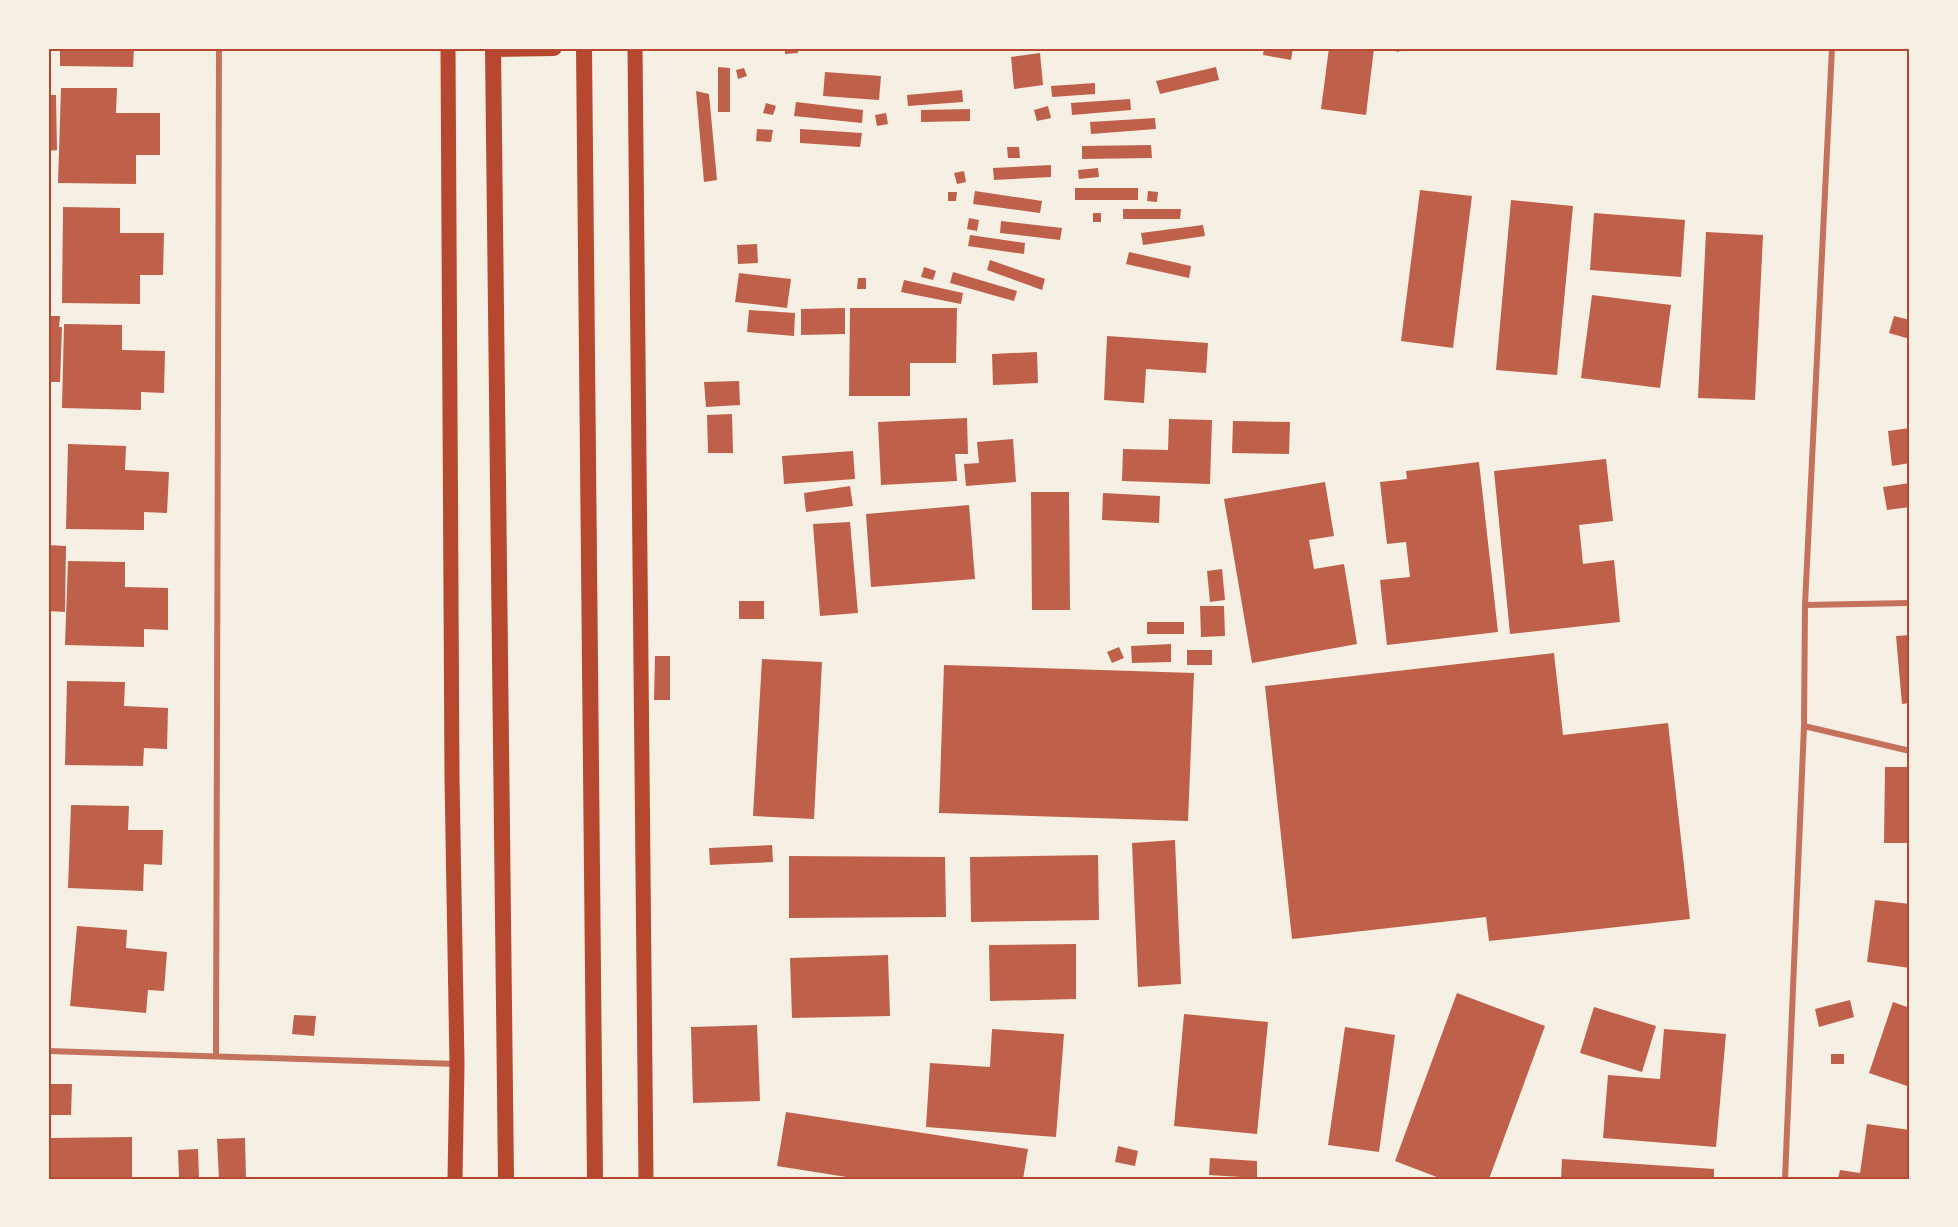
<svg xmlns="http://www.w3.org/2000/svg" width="1958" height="1227" font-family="'Titillium Web',sans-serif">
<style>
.building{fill:#bf614a}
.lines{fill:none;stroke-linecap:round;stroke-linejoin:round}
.minor{stroke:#c5725c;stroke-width:6}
.primary{stroke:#b5482f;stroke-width:15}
.trunk{stroke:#b5482f;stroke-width:16}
.neatline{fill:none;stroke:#b5482f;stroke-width:2}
</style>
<rect width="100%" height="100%" fill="#f6efe4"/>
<g class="building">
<polygon points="60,48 134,48 133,67 60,66"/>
<polygon points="785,48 798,48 798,53 785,54"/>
<polygon points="1264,48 1293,48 1291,60 1263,55"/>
<polygon points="1329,48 1374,48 1366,115 1321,109"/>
<polygon points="1381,48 1399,48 1399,52"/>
<polygon points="1040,53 1043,85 1014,89 1011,57"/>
<polygon points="718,67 730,68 730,112 718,112"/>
<polygon points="1216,67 1219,80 1160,94 1156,81"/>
<polygon points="744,68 747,76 738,79 736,70"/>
<polygon points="825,72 881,76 879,100 823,96"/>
<polygon points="1095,83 1095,94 1052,97 1051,86"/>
<polygon points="61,88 117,88 116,113 160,113 160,155 136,155 136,184 58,183"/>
<polygon points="962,90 963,102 908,106 907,95"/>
<polygon points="696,91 709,94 717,180 704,182"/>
<polygon points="48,95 56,95 57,150 48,151"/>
<polygon points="1130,99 1131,110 1072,115 1071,103"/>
<polygon points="796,102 863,110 862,123 794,116"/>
<polygon points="766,103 776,106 773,115 763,113"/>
<polygon points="1048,106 1051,118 1037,121 1034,110"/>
<polygon points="970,109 970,121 921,122 921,110"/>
<polygon points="886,113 888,124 877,126 875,115"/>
<polygon points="1155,118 1156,129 1091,134 1090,122"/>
<polygon points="757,129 773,130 771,142 756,141"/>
<polygon points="800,129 862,133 860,147 800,143"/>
<polygon points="1151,145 1152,158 1082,159 1082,146"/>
<polygon points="1007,147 1019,147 1020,158 1008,158"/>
<polygon points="1051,165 1051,177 994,180 993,168"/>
<polygon points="1098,168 1099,177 1079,179 1078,170"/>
<polygon points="964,171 966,182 957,184 954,173"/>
<rect x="1075" y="188" width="63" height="12"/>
<polygon points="1420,190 1472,196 1453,348 1401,341"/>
<polygon points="975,191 1042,201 1040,213 973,204"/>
<polygon points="1148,191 1158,192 1157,202 1147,201"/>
<polygon points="948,192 957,192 956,201 948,201"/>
<polygon points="1511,200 1573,206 1557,375 1496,370"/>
<polygon points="63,207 120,208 120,233 164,233 163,275 140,275 140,304 62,303"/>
<polygon points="1123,209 1181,209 1180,219 1123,219"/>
<rect x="1093" y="213" width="8" height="9"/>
<polygon points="1594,213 1685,220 1681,277 1590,270"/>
<polygon points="969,218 979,220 977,231 967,229"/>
<polygon points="1001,221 1062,228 1060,240 1000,233"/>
<polygon points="1203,225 1205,236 1143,245 1141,233"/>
<polygon points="1706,232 1763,235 1755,400 1698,398"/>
<polygon points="970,235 1025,243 1024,254 968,246"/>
<polygon points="757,244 758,263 738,264 737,245"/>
<polygon points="1129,252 1191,266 1189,278 1126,264"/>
<polygon points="990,260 1045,279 1042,290 987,270"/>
<polygon points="924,267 936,271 933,280 921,277"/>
<polygon points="953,272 1017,291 1014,301 950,283"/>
<polygon points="739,273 791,279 787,308 735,302"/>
<polygon points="858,278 866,278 866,289 857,289"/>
<polygon points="904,280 963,293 961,304 901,292"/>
<polygon points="1592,295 1671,305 1660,388 1581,378"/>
<polygon points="845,308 845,334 801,335 801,309"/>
<polygon points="850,308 957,308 956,363 910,363 910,396 849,396"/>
<polygon points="749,310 795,313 794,336 747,332"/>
<polygon points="48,316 60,316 59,327 62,327 60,382 48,382"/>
<polygon points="1894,316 1910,320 1910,339 1889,333"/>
<polygon points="64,324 122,325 122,350 165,351 164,393 141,392 141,410 62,408"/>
<polygon points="1107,336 1208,343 1206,373 1146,369 1144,403 1104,400"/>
<polygon points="1037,352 1038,383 993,385 992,354"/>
<polygon points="739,381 740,405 706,407 704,382"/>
<polygon points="732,414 733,453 708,453 707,415"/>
<polygon points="967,418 968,454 955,454 957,481 881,485 878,422"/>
<polygon points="1169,419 1212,420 1210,484 1122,481 1123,449 1168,450"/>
<polygon points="1233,421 1290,422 1289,454 1232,453"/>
<polygon points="1910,428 1910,463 1892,466 1888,431"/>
<polygon points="1013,439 1016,482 966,486 964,464 979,463 977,442"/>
<polygon points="68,444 126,446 125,470 169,472 167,513 144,512 144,530 66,529"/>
<polygon points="853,451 855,479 784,484 782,456"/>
<polygon points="1606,459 1613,521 1579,525 1583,564 1614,560 1620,622 1510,634 1494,471"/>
<polygon points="1479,462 1498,632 1387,645 1380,580 1410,577 1406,542 1387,544 1380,482 1407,479 1406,471"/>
<polygon points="1325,482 1334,536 1309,540 1314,569 1344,564 1357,644 1252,663 1224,499"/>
<polygon points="1910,483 1910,507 1887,510 1883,487"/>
<polygon points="850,486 853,506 806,512 804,493"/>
<polygon points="1031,492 1069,492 1070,610 1032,610"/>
<polygon points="1103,493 1160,496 1159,523 1102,520"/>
<polygon points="969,505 975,579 871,587 866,514"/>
<polygon points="850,522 858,613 820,616 813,524"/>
<polygon points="48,545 66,546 65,612 48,611"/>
<polygon points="68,561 125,562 125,587 168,588 168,630 144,629 144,647 65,645"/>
<polygon points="1222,569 1225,600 1210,602 1207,571"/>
<rect x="739" y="601" width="25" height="18"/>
<polygon points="1200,606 1224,606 1225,636 1201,637"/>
<rect x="1147" y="622" width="37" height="12"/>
<polygon points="1910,635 1910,703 1902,704 1896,636"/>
<polygon points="1171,644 1171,662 1132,663 1131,646"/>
<polygon points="1119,647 1124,658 1112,663 1107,652"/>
<rect x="1187" y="650" width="25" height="15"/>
<polygon points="1554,653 1563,735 1668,723 1690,919 1489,941 1486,917 1292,939 1265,686"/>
<polygon points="655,656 670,656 670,700 654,700"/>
<polygon points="762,659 822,662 814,819 753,816"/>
<polygon points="944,665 1194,673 1188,821 939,813"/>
<polygon points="67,681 125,682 124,706 168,708 167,749 144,748 143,766 65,765"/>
<polygon points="1885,767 1910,767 1910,843 1884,843"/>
<polygon points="71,805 129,806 128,830 163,830 162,865 144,864 143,891 68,888"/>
<polygon points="1175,840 1181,984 1138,987 1132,843"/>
<polygon points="772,845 773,862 710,865 709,848"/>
<polygon points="1098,855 1099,920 971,922 970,857"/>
<polygon points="789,856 945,857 946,917 789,918"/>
<polygon points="1875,900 1910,904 1910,968 1867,962"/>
<polygon points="77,926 127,930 126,948 167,952 164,991 148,990 146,1013 70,1006"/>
<polygon points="1076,944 1076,999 990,1001 989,945"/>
<polygon points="888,955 890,1016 792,1018 790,958"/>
<polygon points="1457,993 1545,1026 1489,1179 1442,1179 1395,1161"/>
<polygon points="1850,1000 1854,1017 1819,1027 1815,1009"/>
<polygon points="1893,1002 1910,1008 1910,1087 1869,1073"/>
<polygon points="1594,1007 1656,1026 1642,1072 1580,1053"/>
<polygon points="1184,1014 1268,1022 1257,1134 1174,1126"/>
<polygon points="294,1015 316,1016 314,1036 292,1034"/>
<polygon points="757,1025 760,1101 693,1103 691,1027"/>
<polygon points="1345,1027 1395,1035 1379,1152 1328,1145"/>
<polygon points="992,1029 1064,1034 1056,1137 926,1127 930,1063 990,1067"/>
<polygon points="1664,1029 1726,1034 1716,1147 1603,1138 1608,1075 1660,1079"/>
<rect x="1831" y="1054" width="13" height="10"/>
<polygon points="49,1084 72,1084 71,1115 48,1115"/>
<polygon points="786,1112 1028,1149 1023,1179 859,1179 777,1166"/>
<polygon points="1867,1124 1910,1130 1910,1179 1838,1179 1840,1170 1860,1173"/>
<polygon points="132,1137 132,1179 50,1179 50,1138"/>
<polygon points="245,1138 246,1179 219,1179 217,1139"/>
<polygon points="1118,1146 1138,1151 1135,1166 1115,1162"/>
<polygon points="198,1149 199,1179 179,1179 178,1150"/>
<polygon points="1210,1158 1257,1161 1257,1178 1209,1175"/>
<polygon points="1562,1159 1714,1169 1714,1179 1561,1179"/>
</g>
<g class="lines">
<g class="minor">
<polyline points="1805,605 1910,603"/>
<polyline points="1804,726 1910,751"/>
<polyline points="48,1051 456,1064"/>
<polyline points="216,1056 219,48"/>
<polyline points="1785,1179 1804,726 1805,605 1832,48"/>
</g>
<g class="primary">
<polyline points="448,48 452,778 457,1064 455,1179"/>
<polyline points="635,48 646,1179"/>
</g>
<g class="trunk">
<polyline points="493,48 506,1179"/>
<polyline points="584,48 595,1179"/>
<polyline points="493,49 554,48"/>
</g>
</g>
<rect width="1958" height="1227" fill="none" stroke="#f6efe4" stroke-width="99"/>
<rect x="50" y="50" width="1858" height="1128" class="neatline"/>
</svg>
